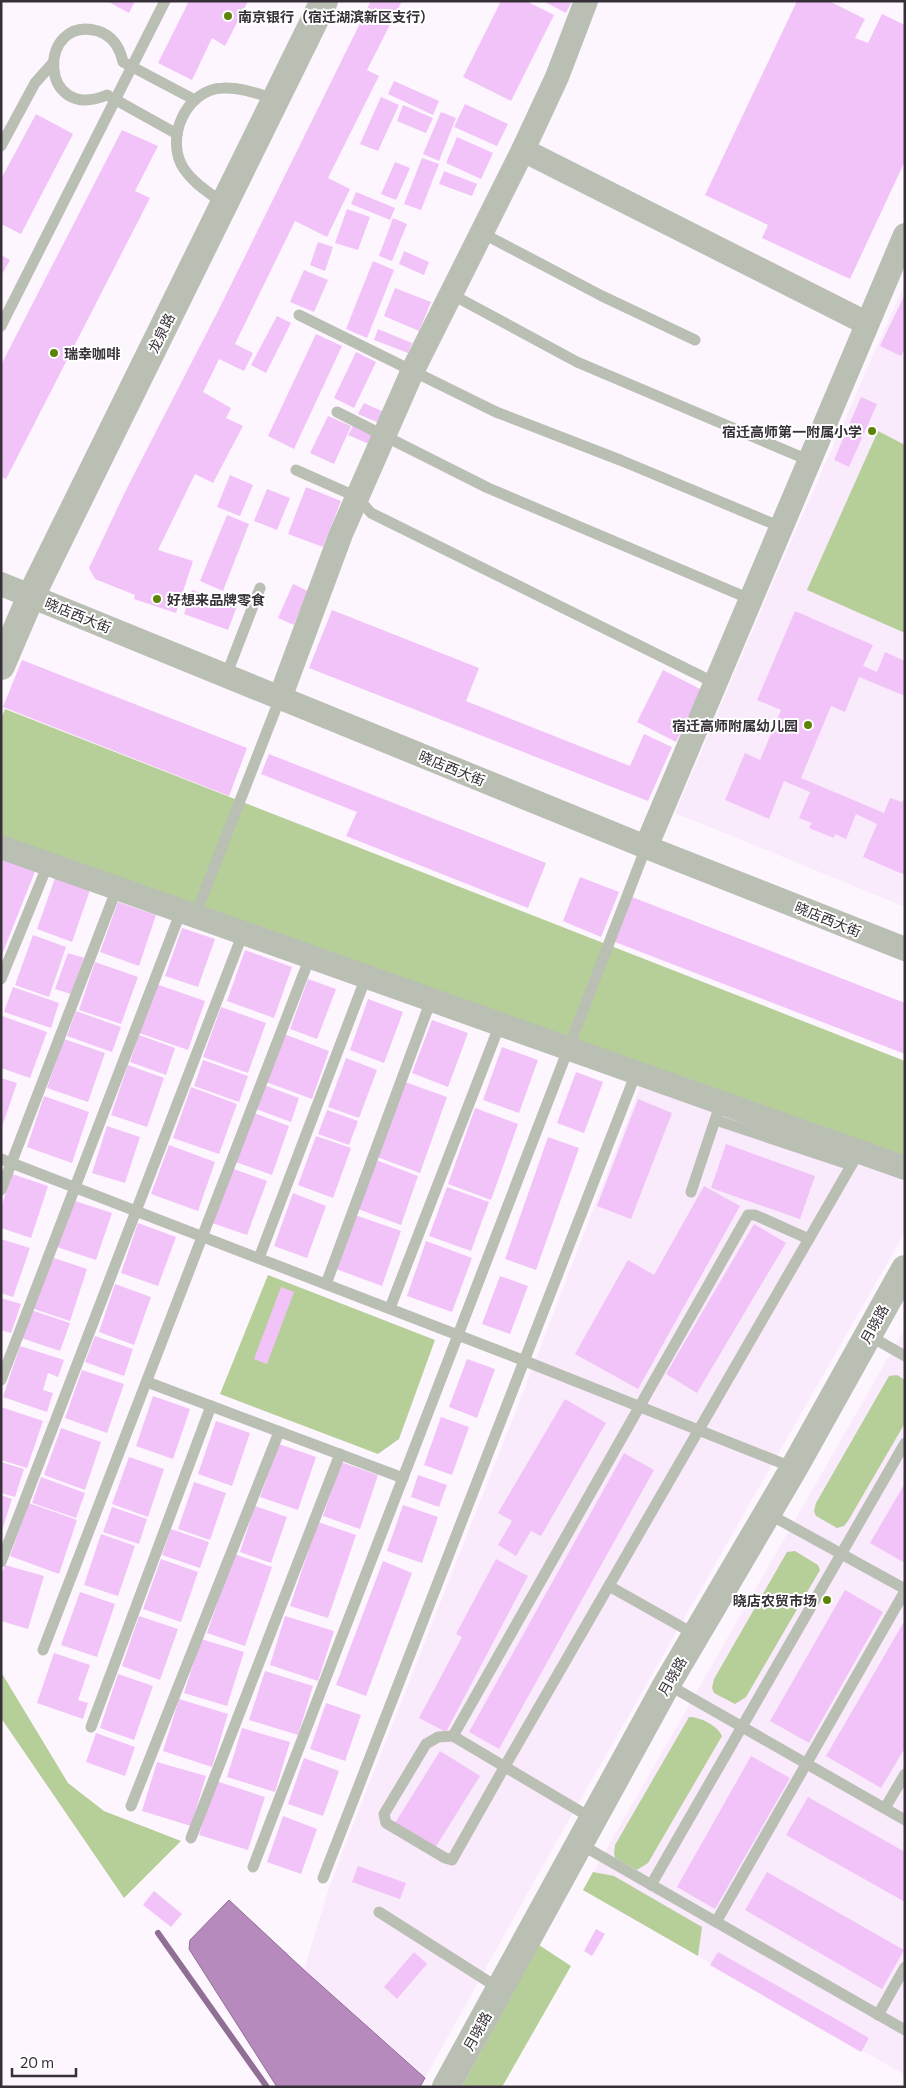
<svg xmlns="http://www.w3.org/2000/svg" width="906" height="2088" font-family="Commissioner,'Noto Sans SC',sans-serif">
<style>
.built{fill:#faebfc}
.green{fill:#b6cf98}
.water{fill:#b68abd;stroke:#906f95}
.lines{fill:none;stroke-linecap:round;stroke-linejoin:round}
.stream{stroke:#906f95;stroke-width:6}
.building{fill:#f2c3f8}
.service{stroke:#b9bfb3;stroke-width:11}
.minor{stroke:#b9bfb3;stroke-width:24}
.tertiary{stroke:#b9bfb3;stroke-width:28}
.poi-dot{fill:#5d8408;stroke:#fff;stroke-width:2}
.labels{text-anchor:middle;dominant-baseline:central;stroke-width:4;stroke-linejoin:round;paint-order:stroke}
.poi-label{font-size:14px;font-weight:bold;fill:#373038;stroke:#fff;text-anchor:start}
.street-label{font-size:14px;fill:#373038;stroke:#fff}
</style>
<rect width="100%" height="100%" fill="#fef6ff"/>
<g class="built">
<polygon points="905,283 905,907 675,813 774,580"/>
<polygon points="640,1087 905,1178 905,1232 541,1869 425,2078 304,1970 327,1894 342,1853 529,1377"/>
<polygon points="905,1328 905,2075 583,1890"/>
</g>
<g class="green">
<polygon points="878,431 905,445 905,633 807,590"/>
<polygon points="5,709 905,1061 905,1162 1,838 1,719"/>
<polygon points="268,1275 435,1340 399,1439 378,1454 220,1394"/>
<polygon points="897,1375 905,1380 905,1423 848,1521 844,1526 837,1528 816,1516 814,1511 816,1503 889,1376"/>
<polygon points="795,1551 818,1565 820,1570 746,1697 735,1704 714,1693 712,1688 714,1679 787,1552"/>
<polygon points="1,1672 68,1783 104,1811 181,1841 124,1898 1,1718"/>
<path d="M689,1717C700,1717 717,1725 722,1736L648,1863L637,1870L615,1858L614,1853L615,1845Z"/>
<polygon points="593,1872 614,1876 702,1927 698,1956 583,1890"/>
<polygon points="539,1945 571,1966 502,2087 462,2087"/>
</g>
<polygon class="water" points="229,1900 304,1970 425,2078 420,2087 277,2087 189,1949 190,1940"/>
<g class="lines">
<polyline class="stream" points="158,1933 267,2087"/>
</g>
<g class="building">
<polygon points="107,1 135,1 129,13"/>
<polygon points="189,1 248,1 225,46 212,38 192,80 158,63"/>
<polygon points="371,1 402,1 367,70 379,76 328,178 350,189 327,237 295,221 235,344 253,353 244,371 219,359 203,392 231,408 226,418 243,426 213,483 195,474 158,550 193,561 176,613 134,599 135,595 95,579 89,568 127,488 219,309"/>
<polygon points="501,1 526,1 554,15 511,101 463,77"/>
<polygon points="543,1 572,1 566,13"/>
<polygon points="797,1 829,1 865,19 855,38 868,43 882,14 905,25 905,161 850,279 762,238 768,225 705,195"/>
<polygon points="394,81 439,101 433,115 388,94"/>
<polygon points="381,97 399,105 378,151 360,144"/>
<polygon points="465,104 508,124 497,146 454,127"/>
<polygon points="403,105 433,118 426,133 397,121"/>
<polygon points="441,112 456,118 439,161 423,154"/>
<polygon points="36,114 73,134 21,234 1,224 1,179"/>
<polygon points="122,130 158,146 135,191 150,198 6,479 1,477 1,365"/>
<polygon points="457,137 493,153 481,179 446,163"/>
<polygon points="422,158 439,164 421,210 404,204"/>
<polygon points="395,162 410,168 396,200 381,194"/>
<polygon points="444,171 477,184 472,196 439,184"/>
<polygon points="356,192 395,208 390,220 351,204"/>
<polygon points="347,209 370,217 358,250 335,243"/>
<polygon points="393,218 407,224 392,261 379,256"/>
<polygon points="318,242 333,247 325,271 310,265"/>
<polygon points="404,251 429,262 424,275 399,264"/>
<polygon points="1,255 10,260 1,276"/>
<polygon points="373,261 394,270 367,338 346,329"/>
<polygon points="304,270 328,280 314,312 290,302"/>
<polygon points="395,288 431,302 419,331 384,316"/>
<polygon points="905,294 905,349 901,356 880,346"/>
<polygon points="277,316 291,323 266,373 251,365"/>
<polygon points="378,329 412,343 408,353 374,340"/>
<polygon points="316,334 342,346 294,449 268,436"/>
<polygon points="356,352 376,362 354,408 334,398"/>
<polygon points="861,397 877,404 849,467 834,460"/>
<polygon points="364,403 384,412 379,423 358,414"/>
<polygon points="328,416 351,426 334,464 310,453"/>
<polygon points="354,424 374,433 369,444 348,435"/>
<polygon points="230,475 253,485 240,516 217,507"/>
<polygon points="306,487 341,501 323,547 288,534"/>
<polygon points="267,489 290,498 277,530 254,521"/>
<polygon points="227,515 249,524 223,591 200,581"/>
<polygon points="293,584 308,591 294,625 278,618"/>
<polygon points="192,590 237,606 228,630 184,614"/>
<polygon points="332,610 479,668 466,701 630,766 644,734 672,747 648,801 309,668"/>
<polygon points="795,611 873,645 863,666 877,672 885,652 905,661 905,696 859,677 845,712 831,706 801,778 884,813 890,798 902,802 905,797 905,875 863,857 877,824 856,814 846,839 835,834 834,838 809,828 812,823 799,818 810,792 784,781 769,819 725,800 745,753 760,760 781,710 757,700"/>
<polygon points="22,660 247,748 229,796 3,707"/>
<polygon points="663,670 702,690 676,742 637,722"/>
<polygon points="269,754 546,863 528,908 346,836 357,812 261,774"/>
<polygon points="1,855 36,869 1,957"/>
<polygon points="580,877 619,892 601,937 563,921"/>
<polygon points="55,878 90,890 72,942 37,929"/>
<polygon points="632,897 905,1003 905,1054 615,942"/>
<polygon points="118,902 156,915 139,966 100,952"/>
<polygon points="182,928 215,939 198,987 165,976"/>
<polygon points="33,935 66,947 49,997 15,985"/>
<polygon points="245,950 292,967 274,1018 227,1001"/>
<polygon points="68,953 84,958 71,994 55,989"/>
<polygon points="95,962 138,977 121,1024 79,1010"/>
<polygon points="308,979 336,989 317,1039 290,1029"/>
<polygon points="156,984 205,1001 188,1050 139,1033"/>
<polygon points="13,987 59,1003 51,1028 4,1012"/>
<polygon points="368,999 403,1012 384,1063 350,1050"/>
<polygon points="221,1007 266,1023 248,1073 203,1057"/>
<polygon points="76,1011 121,1027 112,1052 67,1036"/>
<polygon points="2,1016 47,1032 30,1078 1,1068"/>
<polygon points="432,1020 468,1033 448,1087 412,1073"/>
<polygon points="284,1034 329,1051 312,1099 266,1082"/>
<polygon points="139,1035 175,1048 166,1075 130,1062"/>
<polygon points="64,1039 105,1053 88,1102 47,1088"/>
<polygon points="502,1047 538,1060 519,1113 483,1100"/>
<polygon points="346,1058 377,1070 359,1118 328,1107"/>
<polygon points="203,1060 248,1076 239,1102 194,1086"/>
<polygon points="128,1065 164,1078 147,1127 111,1115"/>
<polygon points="576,1072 603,1082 584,1133 557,1123"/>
<polygon points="1,1078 17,1083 2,1127 1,1127"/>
<polygon points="405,1082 447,1097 420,1173 377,1157"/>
<polygon points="264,1085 299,1098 291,1122 256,1109"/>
<polygon points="191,1087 237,1104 219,1154 173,1138"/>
<polygon points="44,1096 89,1112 72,1163 27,1147"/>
<polygon points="638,1099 672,1113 631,1219 597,1206"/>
<polygon points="475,1108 518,1124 491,1200 448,1184"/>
<polygon points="327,1110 358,1121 349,1145 318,1134"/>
<polygon points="251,1112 289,1126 272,1175 233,1161"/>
<polygon points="107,1126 140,1137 125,1183 92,1173"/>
<polygon points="316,1136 351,1148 333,1198 298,1185"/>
<polygon points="548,1137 579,1148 536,1270 505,1259"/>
<polygon points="726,1144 815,1176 800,1219 711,1188"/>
<polygon points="169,1145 215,1162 198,1211 151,1194"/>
<polygon points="376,1160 418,1176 401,1225 358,1209"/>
<polygon points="231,1168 267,1181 247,1235 212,1223"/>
<polygon points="12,1174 48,1186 31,1238 1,1228 1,1208"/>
<polygon points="704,1186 740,1206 638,1389 575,1354 628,1260 654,1275"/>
<polygon points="447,1187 489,1202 471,1251 429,1236"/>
<polygon points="293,1193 326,1206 307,1258 274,1246"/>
<polygon points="72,1200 112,1213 96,1260 57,1247"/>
<polygon points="355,1215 401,1231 382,1286 336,1269"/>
<polygon points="138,1223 176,1237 158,1286 121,1273"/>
<polygon points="754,1224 786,1243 697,1393 666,1374"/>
<polygon points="1,1239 30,1248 13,1297 1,1293"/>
<polygon points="426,1241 472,1258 452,1312 407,1296"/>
<polygon points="51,1257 87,1269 70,1321 34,1309"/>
<polygon points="500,1276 528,1286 510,1334 482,1324"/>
<polygon points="115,1284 151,1297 134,1345 99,1332"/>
<polygon points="281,1287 294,1292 267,1364 254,1359"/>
<polygon points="1,1298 21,1304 11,1333 1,1330"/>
<polygon points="31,1310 70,1323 60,1351 21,1338"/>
<polygon points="95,1336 133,1349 124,1376 85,1362"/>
<polygon points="20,1346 64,1360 58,1377 48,1373 43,1390 53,1393 47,1412 3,1397"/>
<polygon points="467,1359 495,1369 477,1418 449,1407"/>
<polygon points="82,1370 124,1384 107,1433 65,1418"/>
<polygon points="153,1396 190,1409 173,1459 136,1446"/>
<polygon points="565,1399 606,1423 541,1536 531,1531 516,1556 498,1545 512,1521 498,1513"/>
<polygon points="1,1407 43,1421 27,1468 1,1460"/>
<polygon points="441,1417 469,1427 452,1475 424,1465"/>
<polygon points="216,1421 250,1433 232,1486 198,1474"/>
<polygon points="61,1428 101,1442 85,1490 44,1475"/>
<polygon points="279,1444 316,1457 298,1510 260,1497"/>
<polygon points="624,1453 654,1470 499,1749 469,1732"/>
<polygon points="129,1457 164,1469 148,1517 112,1504"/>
<polygon points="1,1462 24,1469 15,1497 1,1493"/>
<polygon points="341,1462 378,1475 360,1529 323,1516"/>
<polygon points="418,1475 447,1485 439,1507 411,1497"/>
<polygon points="41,1477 85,1493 76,1518 32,1503"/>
<polygon points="194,1482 226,1493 210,1540 178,1529"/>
<polygon points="905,1483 905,1563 870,1543"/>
<polygon points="1,1495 12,1499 2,1530 1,1530"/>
<polygon points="29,1503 77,1520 59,1574 10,1556"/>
<polygon points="403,1505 438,1517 422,1563 387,1551"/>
<polygon points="255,1506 287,1517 271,1563 240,1552"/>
<polygon points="112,1507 147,1519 139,1544 103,1532"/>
<polygon points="318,1522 356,1535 328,1618 290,1606"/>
<polygon points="171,1529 209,1542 200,1568 162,1555"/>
<polygon points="101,1534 135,1546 118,1596 84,1585"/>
<polygon points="234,1554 272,1567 245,1646 207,1633"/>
<polygon points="161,1559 198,1572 181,1622 143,1609"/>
<polygon points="496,1559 528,1576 446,1732 419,1718 462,1637 456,1634"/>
<polygon points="383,1561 412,1573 366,1696 336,1685"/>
<polygon points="5,1565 44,1576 28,1629 1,1621 1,1576"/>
<polygon points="845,1590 883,1612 809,1743 770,1721"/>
<polygon points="80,1592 115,1604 97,1657 61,1645"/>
<polygon points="139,1616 178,1629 160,1680 122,1666"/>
<polygon points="285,1616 334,1631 318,1681 270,1665"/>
<polygon points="905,1620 905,1748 881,1788 826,1756"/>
<polygon points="201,1639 244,1652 227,1706 184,1693"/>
<polygon points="54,1653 90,1665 78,1700 88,1703 83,1719 37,1703"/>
<polygon points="265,1671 313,1686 298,1735 249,1720"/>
<polygon points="118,1674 153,1686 134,1740 100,1728"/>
<polygon points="179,1699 228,1714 212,1767 163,1751"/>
<polygon points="326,1703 361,1715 345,1761 310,1749"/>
<polygon points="242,1728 290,1742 275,1792 227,1777"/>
<polygon points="96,1733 135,1747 125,1776 86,1762"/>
<polygon points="440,1751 480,1776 435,1848 395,1823"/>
<polygon points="751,1756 790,1778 715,1909 677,1887"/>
<polygon points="304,1758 339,1771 323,1816 288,1804"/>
<polygon points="157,1762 206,1776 191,1826 142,1811"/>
<polygon points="216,1781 265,1797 248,1850 199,1835"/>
<polygon points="808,1797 905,1852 905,1902 786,1835"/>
<polygon points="283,1816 317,1829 301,1874 267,1862"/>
<polygon points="358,1866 406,1883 400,1899 352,1882"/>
<polygon points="767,1872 904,1950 882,1989 745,1910"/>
<polygon points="154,1891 182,1914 171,1927 143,1905"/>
<polygon points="596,1929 605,1934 592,1956 584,1951"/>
<polygon points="414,1952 427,1964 397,1999 384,1987"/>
<polygon points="718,1952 869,2038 861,2052 710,1965"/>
</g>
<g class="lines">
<g class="service">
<path d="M177,134L107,95C38,124 37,14 98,31C113,36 120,48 123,62L195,100"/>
<polyline points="1,146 35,83 52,64"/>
<path d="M224,204C210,193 194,184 184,169C164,139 186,89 223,88C241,87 258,94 275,99"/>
<polyline points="482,233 602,296 695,340"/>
<polyline points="451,294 577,362 808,460"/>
<polyline points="299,315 496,412 620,460 781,527"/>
<polyline points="1,326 165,1"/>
<polyline points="337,412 488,488 750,599"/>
<polyline points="296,470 357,497 371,513 715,683"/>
<polyline points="226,676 260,588"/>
<polyline points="195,916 280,698"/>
<polyline points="1,979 48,864"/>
<polyline points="716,1120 851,1165"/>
<polyline points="1,1159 525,1361 794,1468"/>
<polyline points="1,1190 117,888"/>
<polyline points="691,1192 717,1114"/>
<polyline points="259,1258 366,977"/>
<polyline points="326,1284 431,1000"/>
<polyline points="390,1308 500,1024"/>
<polyline points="868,1335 905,1356"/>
<polyline points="1,1380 181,911"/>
<polyline points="147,1382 403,1478"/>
<polyline points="767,1513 905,1589"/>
<polyline points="1,1562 243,933"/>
<polyline points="609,1586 696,1635"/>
<polyline points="43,1650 310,957"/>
<polyline points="667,1684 905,1820"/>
<polyline points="91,1727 211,1406"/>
<polyline points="453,1736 748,1215 755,1215 809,1239"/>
<polyline points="131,1806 279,1432"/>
<polyline points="885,1808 905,1774"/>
<polyline points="593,1819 453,1736 438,1737 426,1744 384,1814 386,1823 445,1858 452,1860 505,1766 859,1152"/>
<polyline points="191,1838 340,1454"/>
<polyline points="580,1844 905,2030"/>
<polyline points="253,1867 646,847"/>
<polyline points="323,1878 636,1073"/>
<polyline points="651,1885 905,1443"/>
<polyline points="379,1912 500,1989"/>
<polyline points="716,1922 905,1591"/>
<polyline points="878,2015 905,1967"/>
</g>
<g class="minor">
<polyline points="523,150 866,323"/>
<polyline points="1,584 646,847 905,949"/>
<polyline points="280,698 341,534 413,370 523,150 557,77 586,1"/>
<polyline points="1,847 905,1168"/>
<polyline points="646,847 905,235"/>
</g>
<g class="tertiary">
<polyline points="1,666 31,596 324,1"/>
<polyline points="446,2087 667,1684 794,1468 905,1269"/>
</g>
</g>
<g class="poi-dot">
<circle cx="228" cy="16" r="5"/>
<circle cx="54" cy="353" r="5"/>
<circle cx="872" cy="431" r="5"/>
<circle cx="157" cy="599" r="5"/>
<circle cx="808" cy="725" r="5"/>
<circle cx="827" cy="1600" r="5"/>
</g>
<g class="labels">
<g class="poi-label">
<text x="238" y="16">南京银行（宿迁湖滨新区支行）</text>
<text x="64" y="353">瑞幸咖啡</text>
<text x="862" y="431" text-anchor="end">宿迁高师第一附属小学</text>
<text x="167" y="599">好想来品牌零食</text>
<text x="798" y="725" text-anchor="end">宿迁高师附属幼儿园</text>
<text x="817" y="1600" text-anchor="end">晓店农贸市场</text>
</g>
<g class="street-label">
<text transform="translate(161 333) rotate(-64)">龙泉路</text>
<text transform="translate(78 615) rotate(22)">晓店西大街</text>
<text transform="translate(452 768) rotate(22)">晓店西大街</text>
<text transform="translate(828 919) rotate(22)">晓店西大街</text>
<text transform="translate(874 1324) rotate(-61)">月晓路</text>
<text transform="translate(672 1676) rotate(-60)">月晓路</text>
<text transform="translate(477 2031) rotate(-61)">月晓路</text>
</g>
</g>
<rect width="906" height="2088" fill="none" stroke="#373038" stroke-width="5"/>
<path d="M12 2068v8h64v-8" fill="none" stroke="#373038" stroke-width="2.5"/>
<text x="20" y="2068" font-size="15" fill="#373038" stroke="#ffffff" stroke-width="4" paint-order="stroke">20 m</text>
</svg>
